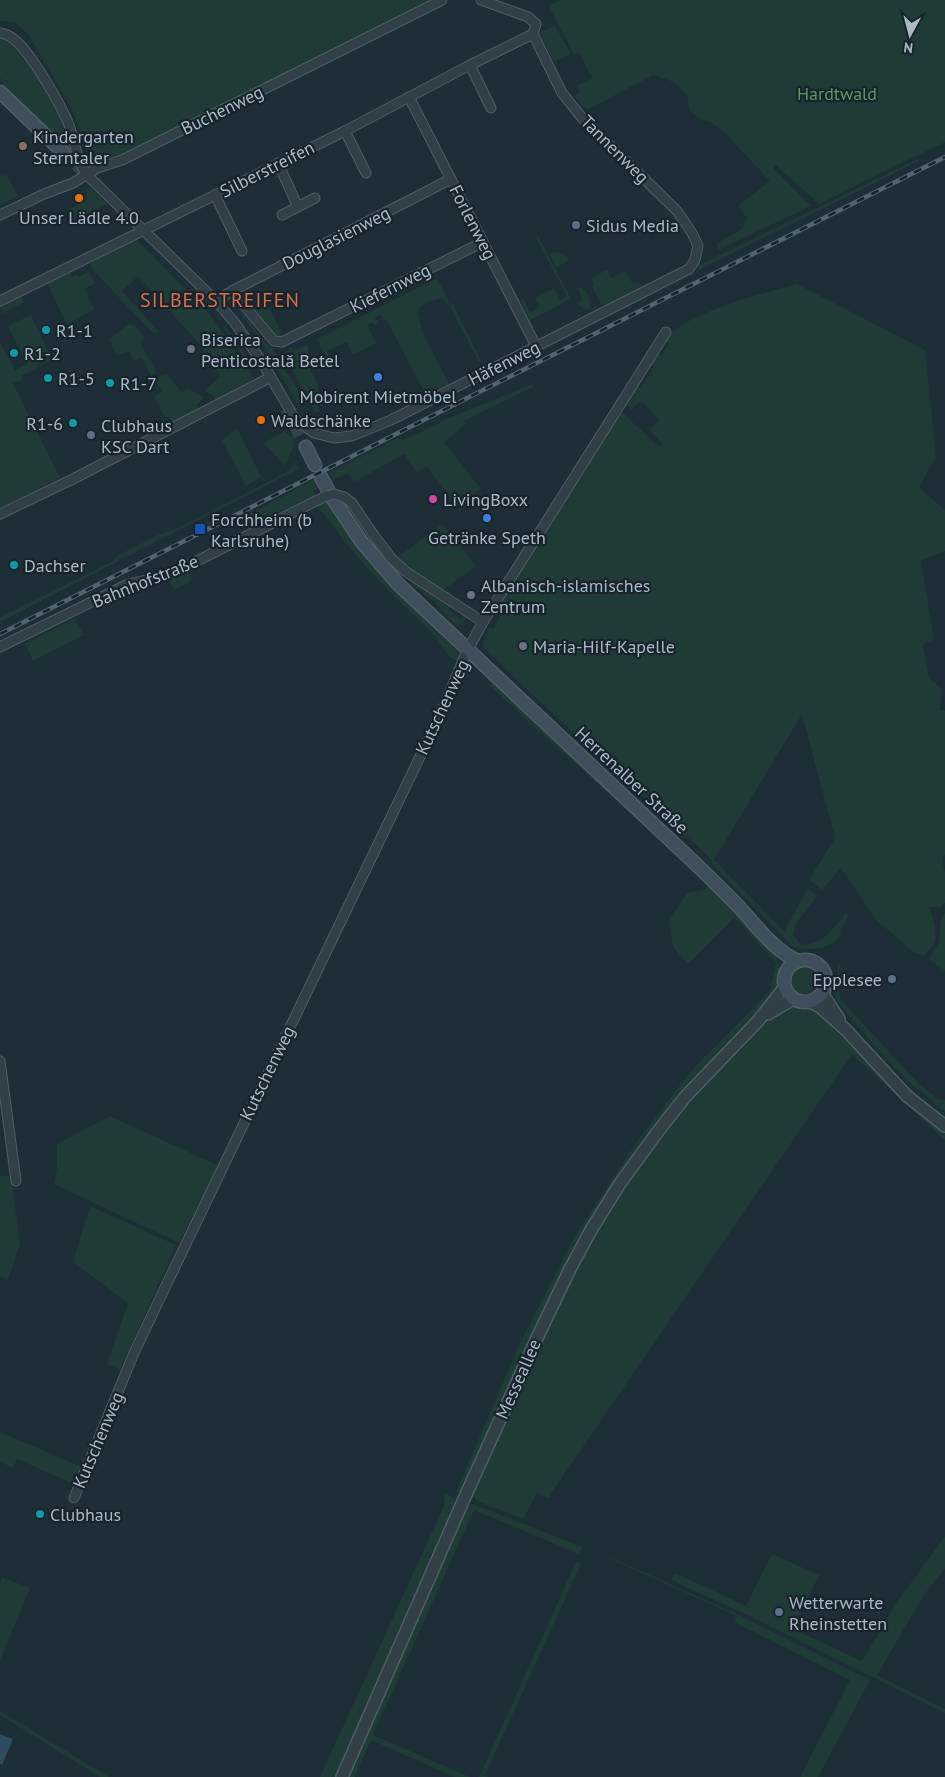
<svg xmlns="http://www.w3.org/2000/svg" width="945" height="1777" font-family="'PT Sans',sans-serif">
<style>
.green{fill:#203a37}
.water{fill:#2d4c5d}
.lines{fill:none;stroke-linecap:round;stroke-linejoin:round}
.secondary-tunnel{stroke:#32434c;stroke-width:12;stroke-dasharray:12 6;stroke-linecap:butt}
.minor-casing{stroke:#4e5d66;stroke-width:11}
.tertiary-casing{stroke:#4e5d66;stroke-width:14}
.secondary-casing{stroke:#4e5d66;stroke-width:15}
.minor{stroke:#313f47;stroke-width:9}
.tertiary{stroke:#313f47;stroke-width:11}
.secondary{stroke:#3e4f5b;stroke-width:12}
.rail-casing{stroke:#52646f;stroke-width:4.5}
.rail{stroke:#17242c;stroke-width:2.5;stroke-dasharray:8;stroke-linecap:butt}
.minor-bridge-casing{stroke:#4e5d66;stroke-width:11;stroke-linecap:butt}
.minor-bridge{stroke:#313f47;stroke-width:9}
.education-dot{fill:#8d6e63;stroke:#17242c;stroke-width:2}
.food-dot{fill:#e8710a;stroke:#17242c;stroke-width:2}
.service-dot{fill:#5c6f8a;stroke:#17242c;stroke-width:2}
.culture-dot{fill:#0f9aa8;stroke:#17242c;stroke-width:2}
.worship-dot{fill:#6b7280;stroke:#17242c;stroke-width:2}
.shop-dot{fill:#3f7fe0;stroke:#17242c;stroke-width:2}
.hotel-dot{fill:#d1479c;stroke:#17242c;stroke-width:2}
.transit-dot{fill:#1a4fb4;stroke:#17242c;stroke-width:2}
.labels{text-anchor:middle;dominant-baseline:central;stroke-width:4.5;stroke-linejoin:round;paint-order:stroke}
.park-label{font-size:18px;fill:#619662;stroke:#17242c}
.street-label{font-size:18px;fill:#aabac5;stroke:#17242c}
.poi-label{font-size:18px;fill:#aabac5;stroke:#17242c;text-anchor:start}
.quarter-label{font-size:20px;letter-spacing:1px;fill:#db6f50;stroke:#17242c}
</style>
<rect width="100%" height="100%" fill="#1d2e37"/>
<g class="green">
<polygon points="0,0 434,0 121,157 105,160 91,150 85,141 67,100 28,34 14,22 0,21"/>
<polygon points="560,0 945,0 945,142 819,204 776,165 773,168 811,206 718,250 717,244 743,228 747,218 738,206 770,181 724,132 712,123 700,119 690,111 687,95 674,82 653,75 587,110 575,96 580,91 576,86 592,78 579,52 574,54 549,6"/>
<path d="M0,26L15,32L32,51L71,115L81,150L94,162L87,161L83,156L31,53C22,40 16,33 0,28Z"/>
<polygon points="555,26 571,54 554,62 539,32"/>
<path d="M0,38L15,44L30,64L61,114L67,130L71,150C58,138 4,93 0,77C0,67 0,49 0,38Z"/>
<polygon points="918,159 919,161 903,169 699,270 697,266"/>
<polygon points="6,174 18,196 0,205 0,177"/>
<polygon points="89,187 108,204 74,220 69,209 87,199 86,195 88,194 85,189"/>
<polygon points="538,236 571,299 527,322 529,318 520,299 523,298 530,313 540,307 535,298 554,288 560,300 567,296 536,237"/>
<polygon points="137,240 207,311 227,338 254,379 216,399 205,390 221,376 200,355 205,350 138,276 122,291 159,332 153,333 91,268 92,260 121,246"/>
<polygon points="555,252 562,253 570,260 556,267 549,254"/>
<polygon points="607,270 611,278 625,271 633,284 638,282 642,287 607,306 601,304 592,286 594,285 591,278"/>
<polygon points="70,271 73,277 78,274 79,277 89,271 95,283 85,289 94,310 72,321 77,332 72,335 47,283"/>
<path d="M437,278L450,305L453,304L481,361L479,362L450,307L443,299C435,298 427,302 420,307L418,313L422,329L421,330L449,384L426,395L386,319L384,320L381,315L375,317L378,323L374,325L372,322L367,325L376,343L353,355L347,342L327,351L335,367L331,368L317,339Z"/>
<path d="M797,284L925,350L936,457L919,487L945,510V551L921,561L934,639L923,645L929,678L942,689L940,710L945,711V855L942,859L945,873V903L940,907H930C932,918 939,932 934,943C932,947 927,952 924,956L912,951L875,919L841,868L822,890L809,880L835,838L802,714L714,860L784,931L808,888L817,896L797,922L793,934L801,945C824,944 831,931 845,914H847L848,917L840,930L841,936C830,950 810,951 793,947L711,863L712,860L524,687L482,646L489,627L493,629L504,610L498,606L617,415L623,413L659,447L663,444L649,430L659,420L642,401L630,410L626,403L636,386L641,388L654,367L650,364L657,353L661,356L669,344L665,340C684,313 764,293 797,284Z"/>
<path d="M581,287L584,290H585C589,296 592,302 589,310L579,306L577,303L583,300L578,289Z"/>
<polygon points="21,296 24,302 2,314 0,307"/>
<polygon points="266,302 283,336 276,339 254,308"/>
<polygon points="238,309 240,309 265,343 272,348 306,403 299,407 267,351"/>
<polygon points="31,315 52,360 22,376 23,380 13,383 60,478 0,508 0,342 15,370 27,364 8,326"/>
<polygon points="129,324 134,325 145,337 140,343 157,373 151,376 142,358 134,361 129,351 117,356 109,339"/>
<polygon points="224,325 255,366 252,369 223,327"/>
<path d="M307,344C310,351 307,355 308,363C310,374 327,391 315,399L320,411L315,413L283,353L292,348L294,351Z"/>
<polygon points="166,374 182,392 187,388 204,397 197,405 198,408 174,422 163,414 154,396 162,392 155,379"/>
<polygon points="532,384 533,387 464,421 466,424 444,442 481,489 457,507 426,466 417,473 404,454 354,482 348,473 333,480 329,473 398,438 403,440 447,419"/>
<polygon points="237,428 261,477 246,486 222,440"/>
<polygon points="284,431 293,438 295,443 285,466 264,443"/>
<polygon points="294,462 298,469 0,622 0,618 113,561 117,556 160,534 176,529 276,478 291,469"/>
<polygon points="315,479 320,487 313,491 316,496 258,526 253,518 248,520 246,516"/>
<path d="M327,500C359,555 414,611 461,654L457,661L450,657L433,634L375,577L349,547L317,505Z"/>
<polygon points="442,524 476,566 443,590 410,568 398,557"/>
<polygon points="185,571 192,575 191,582 175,589 171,586 170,578"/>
<polygon points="413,582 451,605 448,610 461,619 465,614 467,616 462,625 457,626 434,601 413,585"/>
<polygon points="75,618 84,635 33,661 25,644"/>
<polygon points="494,682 717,891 775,956 781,968 779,989 631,1161 464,1490 460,1493 456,1492 520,1343 573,1239 638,1140 692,1070 770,991 776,963 735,917 688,964 673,947 669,920 687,893 703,890 708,887 706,882 490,686"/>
<polygon points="945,913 945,971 929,959 939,942 941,919"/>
<polygon points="840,963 838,987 841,1000 920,1085 938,1099 945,1100 945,1112 910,1083 879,1051 838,1003 835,996 838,966"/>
<circle cx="804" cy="981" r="17"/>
<path d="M795,1004L815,1007L945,1130V1140L852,1054L548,1498L537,1493L523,1519L477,1501L472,1494C517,1395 558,1294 615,1201C647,1149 688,1101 731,1056C750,1038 769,1011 795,1004Z"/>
<polygon points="110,1116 219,1166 179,1243 54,1184 57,1167 57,1144"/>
<polygon points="11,1175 20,1244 8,1280 0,1276 0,1176"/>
<polygon points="90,1206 176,1245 120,1370 107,1364 128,1303 73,1262"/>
<polygon points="0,1432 84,1468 76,1485 17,1459 13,1468 0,1462"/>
<polygon points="445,1493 455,1498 457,1506 344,1757 337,1777 320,1777 444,1506"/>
<polygon points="473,1504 582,1547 579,1554 474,1510 373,1735 470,1777 454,1777 371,1740 355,1777 347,1777 466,1507"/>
<polygon points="945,1536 945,1568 924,1595 877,1675 945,1709 945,1713 756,1619 671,1580 675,1573 746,1606 772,1554 819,1575 793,1629 862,1661 897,1602"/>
<polygon points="612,1558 739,1615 870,1680 818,1777 800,1777 850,1680 734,1622 737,1616 611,1559"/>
<polygon points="576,1562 581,1564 485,1775 489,1777 479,1777"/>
<polygon points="2,1577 30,1588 0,1660 0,1583"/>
<polygon points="0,1711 109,1777 100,1777 0,1715"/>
</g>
<polygon class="water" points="0,1734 13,1739 2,1765 0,1764"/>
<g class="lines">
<g class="secondary-tunnel">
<polyline points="63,152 88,176"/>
<polyline points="286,409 306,447"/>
</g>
<g class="minor-casing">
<g id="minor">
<polyline points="481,0 528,17 536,24 533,34"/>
<path d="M0,33C7,34 12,37 17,42C32,55 59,102 67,120C75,138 75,159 87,175L216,301L235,323L262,362L295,419L314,433L334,438L352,436L391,420L689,269L695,260L698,246L692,233L677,211L583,119L562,93L533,34"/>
<polyline points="470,65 491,108"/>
<polyline points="409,97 536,346"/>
<polyline points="345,131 366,173"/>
<polyline points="278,163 298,207"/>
<polyline points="215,195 242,251"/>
<polyline points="0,215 44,194 73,183 97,168 122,160 442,0"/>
<polyline points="282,215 315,198"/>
<polyline points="232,291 274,341 282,342 483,242"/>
<polyline points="0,301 345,131 470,65 533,34"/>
<polyline points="216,301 232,291 451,179"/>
<polyline points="344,497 352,503 373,534 391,558 405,571 483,622"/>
<polyline points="0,514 71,480 271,377"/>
<polyline points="0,647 128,584 160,577 195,562 326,496"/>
<polyline points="0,1061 16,1181"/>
<polyline points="74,1498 134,1353 161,1296 440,715 467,651 483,622 666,332"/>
</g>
</g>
<g class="tertiary-casing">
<g id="tertiary">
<polyline points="822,993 839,1019"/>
<polyline points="810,1002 820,1007 845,1029 907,1096 945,1126"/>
<polyline points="768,1014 793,999"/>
<polyline points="342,1777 464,1499 537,1338 570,1269 591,1230 619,1185 656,1134 685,1097 758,1021 784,988"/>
</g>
</g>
<g class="secondary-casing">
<g id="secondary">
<polyline points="0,92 63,152"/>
<polyline points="306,447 315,465"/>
<polyline points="321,477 328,490"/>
<path d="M333,499L361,541L398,584L700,868C714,882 728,895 741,909C757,927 776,952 798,961"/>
<circle cx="805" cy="981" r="21"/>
</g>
</g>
<use href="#minor" class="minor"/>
<use href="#tertiary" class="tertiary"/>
<use href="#secondary" class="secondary"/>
<g class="rail-casing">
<polyline id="rail" points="0,634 945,157"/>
</g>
<use href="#rail" class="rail"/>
<g class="minor-bridge-casing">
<polyline id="minor-bridge" points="326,496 334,494 344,497"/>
</g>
<use href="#minor-bridge" class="minor-bridge"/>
</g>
<circle class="education-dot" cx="23" cy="146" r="5"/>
<g class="food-dot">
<circle cx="79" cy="198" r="5"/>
<circle cx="261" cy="420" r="5"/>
</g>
<g class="service-dot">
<circle cx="576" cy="225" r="5"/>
<circle cx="91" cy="435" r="5"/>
<circle cx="892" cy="979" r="5"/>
<circle cx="779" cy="1612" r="5"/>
</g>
<g class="culture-dot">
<circle cx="46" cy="330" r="5"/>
<circle cx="14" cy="353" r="5"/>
<circle cx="48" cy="378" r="5"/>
<circle cx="110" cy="383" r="5"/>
<circle cx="73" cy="423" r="5"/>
<circle cx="14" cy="565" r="5"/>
<circle cx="40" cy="1514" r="5"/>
</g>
<g class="worship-dot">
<circle cx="191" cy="349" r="5"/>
<circle cx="471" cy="595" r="5"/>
<circle cx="523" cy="646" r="5"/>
</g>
<g class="shop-dot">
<circle cx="378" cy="377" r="5"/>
<circle cx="487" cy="518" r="5"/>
</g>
<circle class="hotel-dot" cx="433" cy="499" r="5"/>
<rect class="transit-dot" x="194" y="523" width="12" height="12" rx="2.5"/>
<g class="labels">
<g class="park-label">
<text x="837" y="93">Hardtwald</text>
</g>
<g class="street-label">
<text transform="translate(222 110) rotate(-26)">Buchenweg</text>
<text transform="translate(615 149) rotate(45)">Tannenweg</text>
<text transform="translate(267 169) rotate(-27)">Silberstreifen</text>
<text transform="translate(473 222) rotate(63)">Forlenweg</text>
<text transform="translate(336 238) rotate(-27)">Douglasienweg</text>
<text transform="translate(390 288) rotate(-27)">Kiefernweg</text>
<text transform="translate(504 363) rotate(-27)">Häfenweg</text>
<text transform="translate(145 581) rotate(-22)">Bahnhofstraße</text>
<text transform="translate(442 707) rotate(-65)">Kutschenweg</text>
<text transform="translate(632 780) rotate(43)">Herrenalber Straße</text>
<text transform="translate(267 1073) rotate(-64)">Kutschenweg</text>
<text transform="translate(518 1379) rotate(-66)">Messeallee</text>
<text transform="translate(98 1440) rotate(-67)">Kutschenweg</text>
</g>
<g class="poi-label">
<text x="33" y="136">Kindergarten<tspan x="33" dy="21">Sterntaler</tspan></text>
<text x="79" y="217" text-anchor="middle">Unser Lädle 4.0</text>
<text x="586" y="225">Sidus Media</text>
<text x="56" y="330">R1-1</text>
<text x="201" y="339">Biserica<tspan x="201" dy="21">Penticostală Betel</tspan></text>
<text x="24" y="353">R1-2</text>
<text x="58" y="378">R1-5</text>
<text x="120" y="383">R1-7</text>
<text x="378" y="396" text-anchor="middle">Mobirent Mietmöbel</text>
<text x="271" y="420">Waldschänke</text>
<text x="63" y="423" text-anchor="end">R1-6</text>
<text x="101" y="425">Clubhaus<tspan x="101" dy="21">KSC Dart</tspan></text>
<text x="443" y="499">LivingBoxx</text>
<text x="211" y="519">Forchheim (b<tspan x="211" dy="21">Karlsruhe)</tspan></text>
<text x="487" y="537" text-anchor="middle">Getränke Speth</text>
<text x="24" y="565">Dachser</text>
<text x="481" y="585">Albanisch-islamisches<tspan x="481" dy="21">Zentrum</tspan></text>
<text x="533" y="646">Maria-Hilf-Kapelle</text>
<text x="882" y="979" text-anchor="end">Epplesee</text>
<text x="50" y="1514">Clubhaus</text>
<text x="789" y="1602">Wetterwarte<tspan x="789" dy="21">Rheinstetten</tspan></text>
</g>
<g class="quarter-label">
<text x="220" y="300">SILBERSTREIFEN</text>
</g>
</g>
<g transform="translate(910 35) rotate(187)" stroke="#17242c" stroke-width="4" paint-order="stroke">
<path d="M0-4L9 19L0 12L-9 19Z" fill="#aabac5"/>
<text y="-8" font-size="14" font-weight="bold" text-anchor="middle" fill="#aabac5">N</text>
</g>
</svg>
